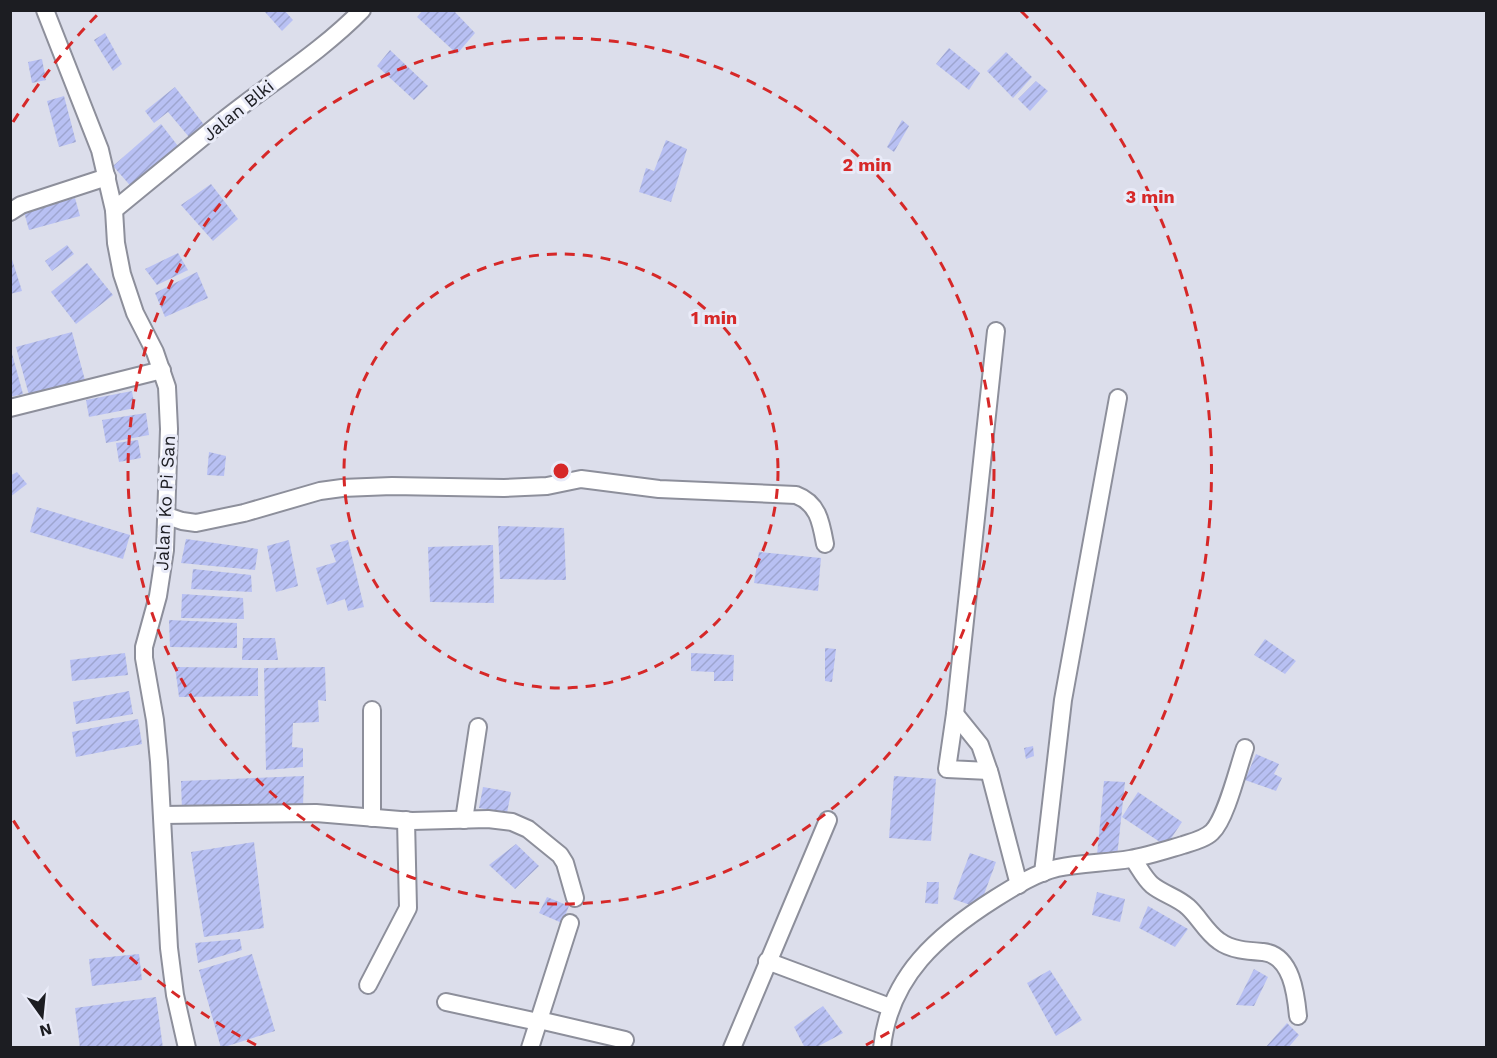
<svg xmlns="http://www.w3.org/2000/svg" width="1497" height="1058" font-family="'Work Sans',sans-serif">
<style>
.building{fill:url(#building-hatch)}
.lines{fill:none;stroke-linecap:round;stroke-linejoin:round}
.street-casing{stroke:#8d8f9b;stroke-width:20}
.street{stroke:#fff;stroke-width:16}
.ring{fill:none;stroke:#d62828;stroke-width:3;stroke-dasharray:10 8}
.labels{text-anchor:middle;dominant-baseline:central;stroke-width:6;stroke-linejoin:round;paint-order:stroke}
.street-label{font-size:18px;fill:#1c1d22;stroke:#e9ebf8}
.centre{fill:#d62828;stroke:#e9ebf8;stroke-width:3}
.ring-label{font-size:18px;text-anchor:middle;font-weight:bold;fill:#d62828;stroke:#e9ebf8;stroke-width:6;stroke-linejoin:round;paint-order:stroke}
</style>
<defs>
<pattern id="building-hatch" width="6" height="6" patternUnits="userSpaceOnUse" patternTransform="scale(1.5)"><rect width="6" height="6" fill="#b8c0f3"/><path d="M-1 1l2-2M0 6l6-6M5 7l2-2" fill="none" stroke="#9ea5d0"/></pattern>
</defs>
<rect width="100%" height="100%" fill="#dcdeeb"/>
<g class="building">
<polygon points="266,10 284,10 293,20 282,31 265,12"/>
<polygon points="423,10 453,10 475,33 457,54 417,17"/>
<polygon points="105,33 122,64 113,71 94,40"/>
<polygon points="949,48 980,73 969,90 936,64"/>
<polygon points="390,50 428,86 414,100 377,66"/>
<polygon points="1006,52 1032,77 1013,98 987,71"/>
<polygon points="42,59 46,80 32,83 28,62"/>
<polygon points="1036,81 1048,91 1030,111 1018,99"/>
<polygon points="175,87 205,126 189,137 168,112 154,123 145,111"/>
<polygon points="64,96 76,142 59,147 47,101"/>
<polygon points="902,120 909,126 894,152 887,147"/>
<polygon points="161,124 181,150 135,191 113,166"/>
<polygon points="666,140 687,149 671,202 639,192 646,168 654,171"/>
<polygon points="211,184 238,219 213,241 181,205"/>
<polygon points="75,198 80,216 29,230 24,212"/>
<polygon points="67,245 74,254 52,271 45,261"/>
<polygon points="10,253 22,291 10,294"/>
<polygon points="178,253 188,270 157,285 145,269"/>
<polygon points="87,263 113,295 76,324 51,292"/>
<polygon points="197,272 208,298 165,317 155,293"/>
<polygon points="72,332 86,384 30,399 16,347"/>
<polygon points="11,350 23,394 10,397 10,351"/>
<polygon points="132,391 135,408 89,417 86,400"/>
<polygon points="146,413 149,435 106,443 102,420"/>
<polygon points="138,440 141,458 119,462 116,443"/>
<polygon points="209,452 226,456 224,476 207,475"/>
<polygon points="17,472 27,484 10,497 10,476"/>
<polygon points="37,507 130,535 123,559 30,532"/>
<polygon points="498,526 564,528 566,580 500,579"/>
<polygon points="186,539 258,549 255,570 181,563"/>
<polygon points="289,540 298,586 276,592 267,546"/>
<polygon points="348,540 364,607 348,611 345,599 327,605 316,568 336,562 330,545"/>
<polygon points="493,545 494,603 430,602 428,547"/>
<polygon points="759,552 821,558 818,591 754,583"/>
<polygon points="193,569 251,575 252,592 191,589"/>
<polygon points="182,594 243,598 244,619 181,618"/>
<polygon points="169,620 237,623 237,648 170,647"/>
<polygon points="243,638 275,638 278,660 242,660"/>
<polygon points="1265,639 1296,661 1285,674 1254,655"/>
<polygon points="825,648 836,649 832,682 825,681"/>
<polygon points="125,653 128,675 72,681 70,660"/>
<polygon points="691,653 734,655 733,681 714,681 714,672 691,671"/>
<polygon points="175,667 258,668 258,696 179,697"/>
<polygon points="325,667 326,701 318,700 319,722 293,723 292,747 303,748 303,767 266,770 264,668"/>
<polygon points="129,691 133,714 76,724 73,702"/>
<polygon points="138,719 142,744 76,757 72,732"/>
<polygon points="1033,746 1034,756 1026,759 1024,748"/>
<polygon points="1256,754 1279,764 1274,774 1282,778 1276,791 1245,780"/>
<polygon points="304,776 303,806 182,811 181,781"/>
<polygon points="894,776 936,779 931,841 889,838"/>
<polygon points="1104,781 1125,782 1117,857 1097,855"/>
<polygon points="483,787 511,792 507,813 479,808"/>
<polygon points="1138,792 1182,822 1166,846 1122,817"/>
<polygon points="254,842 264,928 204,937 191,852"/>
<polygon points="516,844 539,866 515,889 489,865"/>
<polygon points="970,853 996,862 979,908 953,899"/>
<polygon points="927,882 939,882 938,904 925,903"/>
<polygon points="1097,892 1125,899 1120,922 1092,915"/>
<polygon points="547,897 569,906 562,923 539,913"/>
<polygon points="1148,906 1188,929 1175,947 1139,928"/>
<polygon points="240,939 242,950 198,963 195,943"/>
<polygon points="139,954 142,980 92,986 89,959"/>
<polygon points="252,954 275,1031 221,1048 199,970"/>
<polygon points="1254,969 1268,977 1254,1006 1236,1005"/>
<polygon points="1050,970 1082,1020 1056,1036 1027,983"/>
<polygon points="156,997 163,1048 80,1048 75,1008"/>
<polygon points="823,1006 843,1033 815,1048 805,1048 794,1027"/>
<polygon points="1287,1023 1299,1035 1288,1048 1265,1048"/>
</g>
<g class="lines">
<g class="street-casing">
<g id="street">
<polyline points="45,10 100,150 114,210 116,243 122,274 135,313 155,352 167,387 169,429 165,550 158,596 144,647 144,658 155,720 159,762 169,948 175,995 187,1048"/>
<path d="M114,210C151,180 188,149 225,119C270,83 321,52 362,10"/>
<polyline points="10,212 21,205 107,177"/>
<polyline points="10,408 162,370"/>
<path d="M167,516L182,521L196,523L244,513L320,491L342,488L392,486L504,488L547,486L581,479L659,489L796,495C818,503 821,522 825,544"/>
<polyline points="955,714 980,745 990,774 1019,885"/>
<polyline points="989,771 947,769 955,714 996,331"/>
<polyline points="163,815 316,813 412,821 488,819 512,822 528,829 560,855 565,863 575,898"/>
<polyline points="372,818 372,710"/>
<polyline points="464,820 478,727"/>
<path d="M1133,859C1139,867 1144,878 1152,885C1163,894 1177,897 1188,907C1199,917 1206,932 1219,941C1231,950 1248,951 1263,952C1292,955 1296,995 1298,1016"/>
<polyline points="1043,873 1063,700 1118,398"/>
<polyline points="767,961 890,1007"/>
<polyline points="368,985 408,908 406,820"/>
<polyline points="446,1002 538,1022"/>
<polyline points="539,1020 625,1040"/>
<polyline points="530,1048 570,923"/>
<polyline points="732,1048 828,820"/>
<path d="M882,1048C889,976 939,934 996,898C1015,886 1036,873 1057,868C1081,863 1106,863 1130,859C1148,856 1166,850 1183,845C1192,842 1205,839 1212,832C1226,819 1238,768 1245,748"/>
</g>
</g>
<use href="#street" class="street"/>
</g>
<g class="ring">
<circle cx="561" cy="471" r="217"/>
<circle cx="561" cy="471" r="433"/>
<path d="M256 1045A650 650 0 0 1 13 820M13 122A650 650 0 0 1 101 11M1021 11A650 650 0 0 1 866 1045"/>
</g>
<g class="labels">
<g class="street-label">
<text transform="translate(238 110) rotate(-39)">Jalan Blki</text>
<text transform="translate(165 503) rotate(-87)">Jalan Ko Pi San</text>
</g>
</g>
<circle cx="561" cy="471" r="9" class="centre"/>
<g class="ring-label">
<text x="867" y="171">2 min</text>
<text x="1150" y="203">3 min</text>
<text x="714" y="324">1 min</text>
</g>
<rect width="1497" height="1058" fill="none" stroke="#1c1d22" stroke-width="24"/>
<g transform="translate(42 1016) rotate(165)" stroke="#e9ebf8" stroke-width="4.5" paint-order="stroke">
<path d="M0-4.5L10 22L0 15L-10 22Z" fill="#1c1d22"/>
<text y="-9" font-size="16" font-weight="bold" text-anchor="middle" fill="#1c1d22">N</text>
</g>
</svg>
